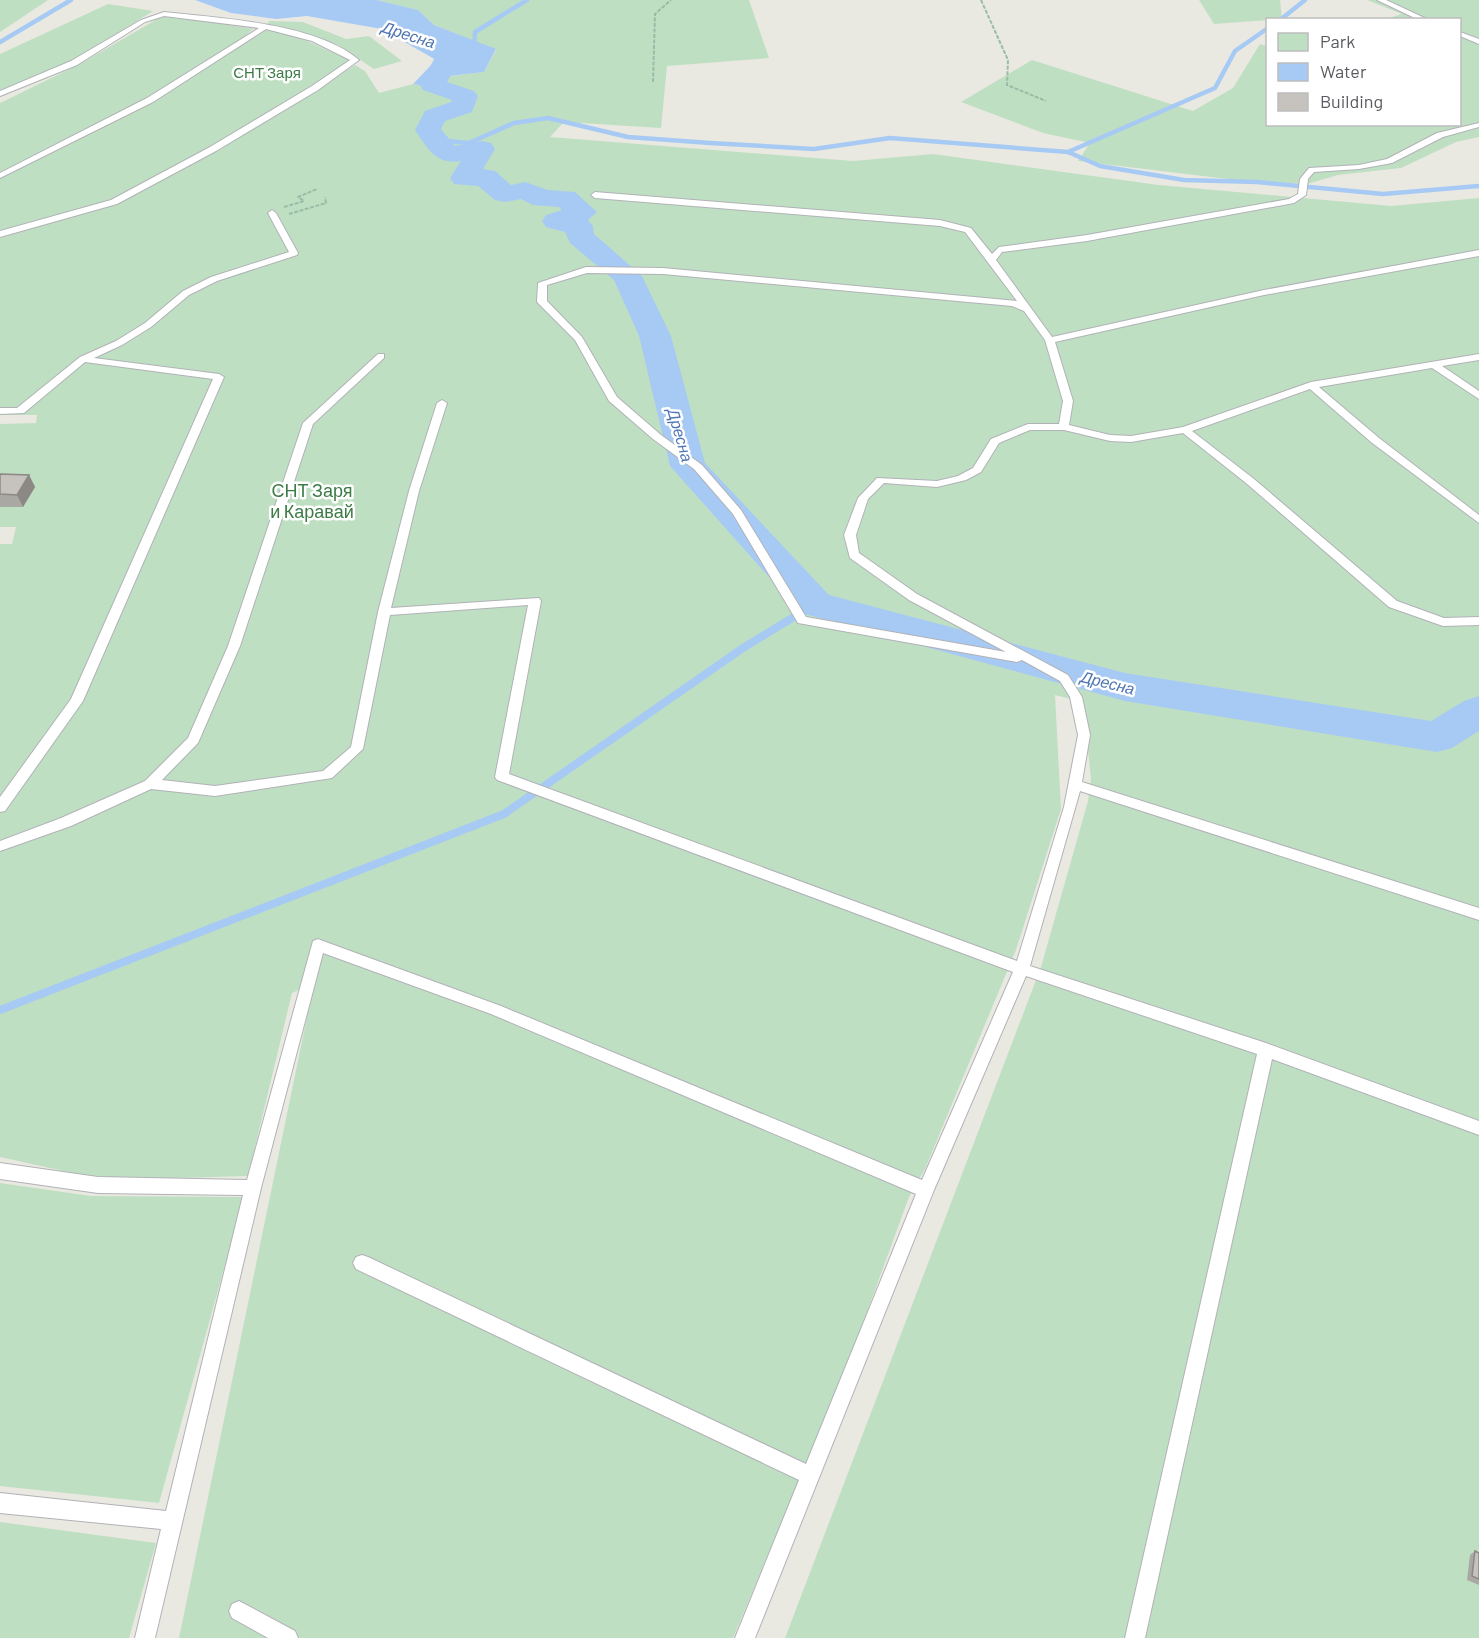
<svg xmlns="http://www.w3.org/2000/svg" width="1479" height="1638" font-family="Barlow,sans-serif">
<style>
.green{fill:#bfdfc3}
.water{fill:#a7caf4}
.lines{fill:none;stroke-linecap:round;stroke-linejoin:round}
.stream-far1{stroke:#a7caf4;stroke-width:4.5}
.stream{stroke:#a7caf4;stroke-width:8}
.river{fill:#a7caf4;fill-rule:evenodd}
.service-casing{stroke:#b1b2b7;stroke-width:2}
.path{stroke:#98bda7;stroke-width:2;stroke-dasharray:4 1.5;stroke-linecap:butt}
.service{fill:#fff;fill-rule:evenodd}
.wall{fill:#aaa8a3}
.shaded-wall{fill:#8b8885}
.building{fill:#c6c3be;stroke:#8b8885;stroke-width:1.5}
.labels{text-anchor:middle;dominant-baseline:central;stroke-width:5;stroke-linejoin:round;paint-order:stroke}
.far-park-label{font-size:15px;fill:#3d7b46;stroke:#fff}
.far-water-label{font-size:16px;font-style:italic;fill:#4e75b3;stroke:#fff}
.park-label{font-size:18px;fill:#3d7b46;stroke:#fff}
</style>
<rect width="100%" height="100%" fill="#eae9e1"/>
<g class="green">
<polygon points="0,0 48,0 0,32"/>
<polygon points="377,0 749,0 769,58 667,66 661,128 564,122 550,137 853,161 933,154 1159,185 1391,206 1479,198 1479,1638 785,1638 1041,967 1088,801 1091,779 1083,702 1055,695 1061,809 1016,950 925,1169 909,1197 819,1443 802,1474 733,1638 179,1638 314,983 292,993 248,1176 104,1180 0,1157 0,544 12,544 16,527 0,527 0,424 36,423 37,415 0,415 0,238 114,204 311,93 355,65 365,71 379,93 413,84 439,89 449,76 484,72 496,50 434,25 418,10"/>
<polygon points="1199,0 1280,0 1282,19 1214,24"/>
<polygon points="1367,0 1479,0 1479,137 1456,142 1401,168 1338,175 1307,184 1236,180 1078,161 1090,143 1043,133 961,102 1032,60 1193,111 1233,88 1260,44 1267,46 1268,124 1460,124 1460,20 1386,19 1402,14"/>
<polygon points="108,4 153,11 86,53 0,97 0,54"/>
<polygon points="164,15 253,29 235,45 103,124 0,174 0,103 80,64"/>
<polygon points="269,21 303,22 346,39 369,36 402,61 374,69 338,45 306,34 267,26"/>
<path d="M266,30L292,34L351,61C270,116 176,177 84,209C57,219 28,225 0,232V178L133,112Z"/>
<polygon points="0,1183 91,1196 244,1197 159,1503 0,1486"/>
<polygon points="0,1522 156,1543 129,1638 0,1638"/>
</g>
<polygon class="water" points="195,0 377,0 418,10 434,25 496,49 484,72 449,76 439,89 413,84 436,60 382,29 307,16 276,19 231,13"/>
<g class="lines">
<g class="stream-far1">
<polyline points="1280,20 1305,0"/>
<polyline points="0,42 71,0"/>
<polyline points="474,50 475,32 527,0"/>
<polyline points="436,140 469,143 514,123 548,118 628,137 710,143 814,149 890,138 1068,152 1215,88 1235,51 1268,28"/>
<polyline points="1068,152 1100,166 1184,180 1257,182 1383,194 1479,186"/>
</g>
<polyline class="stream" points="0,1010 504,814 743,648 815,604"/>
<path class="river" d="M441,38L459,43L463,48L461,58L447,82L474,91L478,96L472,112L445,121L441,129L455,146L482,141L491,143L495,149L483,169L495,171L511,185L525,182L548,190L575,192L597,212L588,220L593,226L594,234L642,276L671,336L705,463L829,595L1125,673L1431,721L1464,701L1479,696V731L1452,748L1437,752L1125,701L801,613L670,466L639,336L614,280L570,243L565,232L546,227L542,221L546,215L562,210L559,207L533,205L521,199L505,202L495,200L478,186L454,184L450,178L461,161C436,165 428,149 415,130L425,111L451,102L452,100L423,90L420,85L438,52L429,45L433,40Z"/>
<g class="service-casing">
<g id="service">
<polygon points="1377,0 1386,0 1429,20 1419,20"/>
<path d="M164,12C219,18 316,23 359,60L318,90L216,151L117,204L0,237V231L111,200L210,147L312,86L350,60L312,41L266,29L153,102L0,178V173L147,98L259,28L164,16L145,22L77,65L0,96V91L71,61L141,20Z"/>
<polygon points="1460,32 1479,39 1479,44 1460,36"/>
<path d="M1479,123V127L1443,137L1392,163L1359,169L1314,172L1308,179L1306,195L1294,203L1087,241L1002,252L996,260L1052,337L1264,290L1479,250V256L1264,295L1055,342L1073,401L1069,425L1110,435L1131,436L1183,427L1311,382L1479,354V360L1442,366L1479,391V399L1432,368L1319,387L1379,438L1479,515V523L1371,442L1310,389L1192,431L1254,479L1397,601L1444,618L1479,617V625L1443,626L1389,607L1246,483L1183,433L1131,442L1110,441L1064,430H1030L999,443L981,472L966,480L937,487L884,483L868,499L856,535L859,553L917,594L1068,675L1082,697L1090,735L1082,782L1479,908V920L1080,791L1030,966L1266,1043L1479,1121V1135L1272,1059L1145,1638H1125L1257,1054L1026,976L934,1190L755,1638H735L799,1480L356,1269L353,1263L356,1257L362,1255L368,1257L806,1464L916,1194L491,1014L323,953L261,1188L155,1638H135L161,1529L0,1513V1493L166,1511L243,1195L98,1193L0,1179V1163L98,1177L247,1180L313,941L318,939L323,941L501,1006L922,1180L1013,972L497,780L495,777L528,605L390,615L363,749L332,778L215,796L151,789L71,826L0,851V841L61,818L145,781L188,738L228,646L303,423L378,354H384V358L313,424L240,646L198,743L162,780L215,786L323,771L351,747L378,612L409,491L437,403L442,400L447,403L419,491L391,608L539,598L541,601L509,774L1017,961L1064,807L1078,735L1070,697L1060,681L1022,660L1017,662L798,623L733,514L694,469L653,439L609,401L575,340L537,302L538,283L586,267L663,268L1017,301L965,232L940,226L595,198L591,195L595,192L940,220L971,228L992,254L999,247L1087,235L1289,199L1298,194L1300,179L1309,168L1359,165L1387,159L1437,133ZM587,273L663,274L1012,306L1024,311L1045,340L1063,401L1059,424H1028L991,439L973,468L958,476L937,481L877,478L858,498L844,535L850,558L909,600L1006,652L806,617L741,510L702,465L661,435L617,397L582,337L547,301V285Z"/>
<polygon points="272,210 276,213 298,253 297,255 217,281 189,295 151,327 122,345 94,358 219,374 224,377 83,701 5,811 0,812 0,797 71,699 213,379 85,362 24,413 0,414 0,408 17,408 80,357 116,341 145,323 183,291 211,277 289,252 268,213"/>
<polygon points="239,1601 295,1631 298,1638 268,1638 232,1618 229,1611 232,1604"/>
</g>
</g>
<g class="path">
<polyline points="981,0 1008,60 1007,85 1046,101"/>
<polyline points="653,82 655,14 671,0"/>
<polyline points="284,207 304,201 298,197 317,189"/>
<polyline points="289,214 326,203 325,197"/>
</g>
<use href="#service" class="service"/>
</g>
<g class="wall">
<polygon points="0,474 29,475 35,487 23,507 0,507"/>
<polygon points="1475,1551 1479,1553 1479,1585 1467,1580 1470,1555"/>
</g>
<polygon class="shaded-wall" points="29,475 35,487 23,507 17,495"/>
<g class="building">
<polygon points="0,474 29,475 17,495 0,494"/>
<polygon points="1475,1551 1479,1553 1479,1579 1472,1576"/>
</g>
<g class="labels">
<g class="far-park-label">
<text x="267" y="72">СНТ Заря</text>
</g>
<g class="far-water-label">
<text transform="translate(409 34) rotate(18)">Дресна</text>
<text transform="translate(681 435) rotate(74)">Дресна</text>
<text transform="translate(1108 682) rotate(14)">Дресна</text>
</g>
<g class="park-label">
<text x="312" y="490">СНТ Заря<tspan x="312" dy="21">и Каравай</tspan></text>
</g>
</g>
<rect x="1266" y="18" width="195" height="108" fill="#ffffff" stroke="#bdbdbf" stroke-width="1.5"/>
<rect x="1278" y="33" width="30" height="18" fill="#bfdfc3" stroke="#bdbdbf" stroke-width="1.5"/>
<text x="1320" y="48" font-size="18" fill="#595b60">Park</text>
<rect x="1278" y="63" width="30" height="18" fill="#a7caf4" stroke="#bdbdbf" stroke-width="1.5"/>
<text x="1320" y="78" font-size="18" fill="#595b60">Water</text>
<rect x="1278" y="93" width="30" height="18" fill="#c6c3be" stroke="#bdbdbf" stroke-width="1.5"/>
<text x="1320" y="108" font-size="18" fill="#595b60">Building</text>
</svg>
